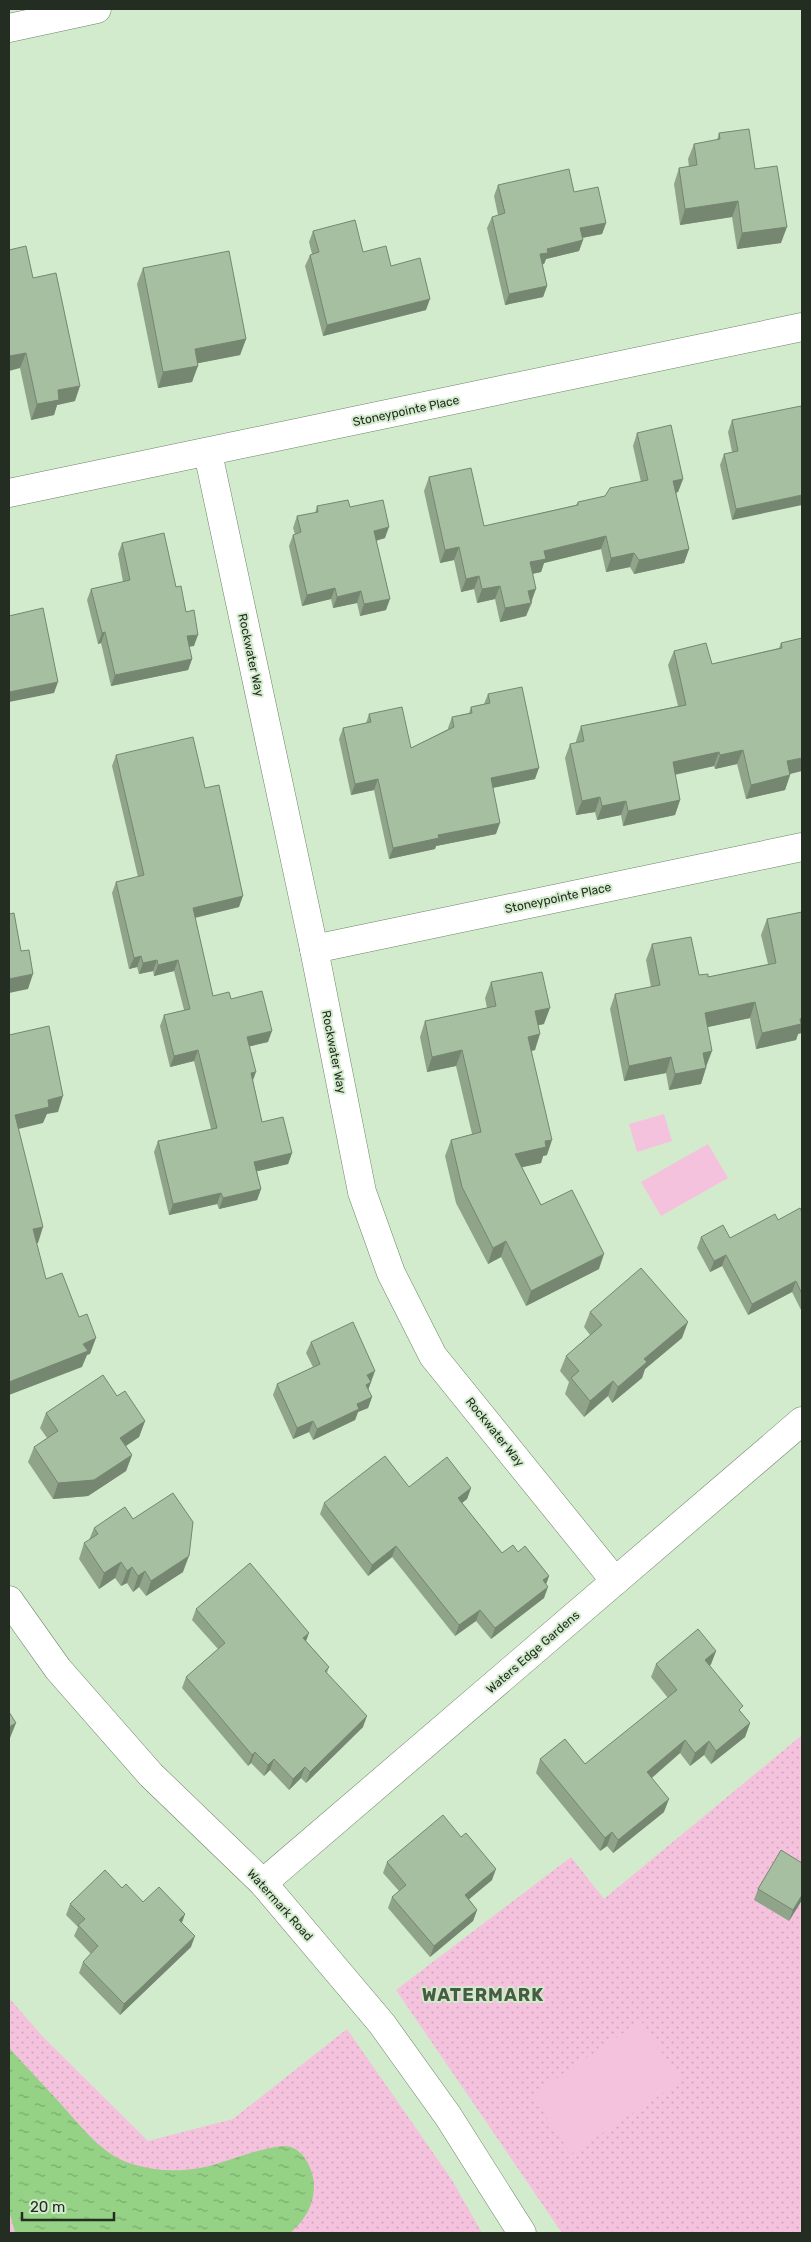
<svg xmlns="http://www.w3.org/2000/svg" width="811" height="2242" font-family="Rubik,sans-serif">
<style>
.grass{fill:url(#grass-dots)}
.garden{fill:#f5c2de}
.water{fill:url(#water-ripples)}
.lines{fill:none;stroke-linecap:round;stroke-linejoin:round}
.minor-casing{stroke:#6d8367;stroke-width:29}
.minor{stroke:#fff;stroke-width:28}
.wall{fill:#90a48a}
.shaded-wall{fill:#758671}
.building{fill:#a7bfa1;stroke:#758671}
.labels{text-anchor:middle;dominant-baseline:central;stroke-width:4;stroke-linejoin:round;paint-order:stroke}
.street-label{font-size:12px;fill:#242d22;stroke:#d2ebcc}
.district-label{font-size:18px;font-weight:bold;letter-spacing:1px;fill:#475d42;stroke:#d2ebcc}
</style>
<defs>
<pattern id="grass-dots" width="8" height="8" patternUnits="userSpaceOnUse" patternTransform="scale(1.25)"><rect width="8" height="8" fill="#f5c2de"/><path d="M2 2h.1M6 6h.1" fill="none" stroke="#d2a7be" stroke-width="1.8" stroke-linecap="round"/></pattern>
<pattern id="water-ripples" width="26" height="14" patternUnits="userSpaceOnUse" patternTransform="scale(1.25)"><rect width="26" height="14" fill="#95d286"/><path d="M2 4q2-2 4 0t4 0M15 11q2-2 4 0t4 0" fill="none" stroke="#79ab6d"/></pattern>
</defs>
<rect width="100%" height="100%" fill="#d2ebcc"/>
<g class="grass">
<polygon points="802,1735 802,2233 562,2233 396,1990 571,1857 604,1899"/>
<polygon points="9,1998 44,2038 148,2141 233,2119 347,2029 452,2180 482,2233 9,2233"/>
</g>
<g class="garden">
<polygon points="664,1114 672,1141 637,1152 629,1124"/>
<polygon points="708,1144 728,1178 661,1216 641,1182"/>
<polygon points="641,2021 681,2081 571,2154 532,2095"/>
</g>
<path class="water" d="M9,2048C26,2066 43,2085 60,2103C81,2126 102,2155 132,2164C155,2171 176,2172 200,2168C228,2163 255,2148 284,2146C303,2146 313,2169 314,2184C314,2206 305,2220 290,2233H15L9,2210Z"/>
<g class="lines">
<g class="minor-casing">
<g id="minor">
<polyline points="9,28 97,9"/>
<polyline points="208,453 314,949 362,1192 391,1273 433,1356 615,1581"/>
<polyline points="9,493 802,327"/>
<polyline points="314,949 802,847"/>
<polyline points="9,1600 58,1669 151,1775 263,1883 382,2024 448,2116 522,2233"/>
<polyline points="263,1883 802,1421"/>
</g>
</g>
<use href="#minor" class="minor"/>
</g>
<g class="wall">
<polygon points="719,133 755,169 781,243 737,249 732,217 680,225 674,184 679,168 689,167 688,159 694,144 717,140"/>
<polygon points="498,185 574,192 606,223 602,234 582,238 583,240 579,251 546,259 544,264 542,264 547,286 543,297 505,305 487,228 492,217 498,215 494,196"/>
<polygon points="313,231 363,252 391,266 426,310 323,336 305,266 310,255 312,254 309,242"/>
<polygon points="143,268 246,339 240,355 198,363 192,382 158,388 137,284"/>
<polygon points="33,278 75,401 57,405 54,415 31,420 20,368"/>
<polygon points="802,411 732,520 720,465 724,454 732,452 728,432 732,420"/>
<polygon points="637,433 683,479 678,492 676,493 689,549 684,563 634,574 630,567 606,572 601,549 544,563 541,572 533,574 532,603 526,616 500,622 495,599 477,603 474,589 461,592 454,560 440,563 424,491 429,477 484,526 576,505 578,502 605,496 641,482 633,446"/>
<polygon points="317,506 350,507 385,538 376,541 386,610 360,616 357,603 333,608 331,599 302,606 289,546 293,535 295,534 293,528 297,516 315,513"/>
<polygon points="122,543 176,587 194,646 189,646 192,659 188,670 111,686 101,643 98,644 87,600 91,589 123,582 118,554"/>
<polygon points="802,638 790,775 785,790 746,799 737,764 715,769 714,766 675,775 680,800 675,815 623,826 621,815 597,820 595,812 576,815 565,758 570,744 576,743 576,741 581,726 678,706 668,665 674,651 712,664 779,648 781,643"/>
<polygon points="488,694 535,779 493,788 496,834 436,846 435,849 389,859 374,790 351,795 339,739 343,728 366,723 369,714 411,748 448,729 448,728 452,717 469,713 471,707 484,704"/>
<polygon points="116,755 205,788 239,907 195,918 213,996 231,999 268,1042 250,1046 253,1081 262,1122 292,1153 288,1164 257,1171 261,1189 257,1200 219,1209 217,1204 169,1215 154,1152 158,1141 211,1129 194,1061 170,1067 160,1026 164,1015 184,1010 174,971 154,976 153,971 139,974 137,967 129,969 112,893 116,882 138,877 112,766"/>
<polygon points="767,919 798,1034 796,1040 756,1049 750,1018 707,1027 706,1067 701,1084 669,1090 666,1073 624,1081 610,1009 615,994 651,987 646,960 652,944 699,975 708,977 768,964 761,935"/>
<polygon points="491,982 544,1024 538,1025 535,1050 531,1051 547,1155 543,1156 541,1163 522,1167 541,1205 599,1269 526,1306 501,1257 488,1264 456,1203 445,1156 451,1140 472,1134 456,1066 427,1072 420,1037 425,1021 487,1008 485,998"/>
<polygon points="802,1212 802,1312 792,1292 748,1315 722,1266 710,1272 697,1248 701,1237 730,1238"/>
<polygon points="590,1312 682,1338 645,1369 642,1378 612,1403 608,1396 584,1417 565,1394 569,1382 560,1371 566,1356 590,1335 584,1327"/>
<polygon points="311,1342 371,1382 368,1389 372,1397 368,1408 358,1412 355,1420 313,1440 309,1432 293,1439 273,1395 277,1384 313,1367 306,1353"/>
<polygon points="117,1396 145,1421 139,1437 126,1446 132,1455 126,1471 88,1496 53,1499 28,1462 34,1447 47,1438 40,1428 46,1413"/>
<polygon points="409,1487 471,1488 467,1499 462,1503 502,1553 518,1552 549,1576 546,1584 544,1598 491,1639 476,1621 455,1636 392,1557 368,1576 320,1514 324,1503"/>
<polygon points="133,1519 183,1572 146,1596 139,1587 133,1592 127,1583 121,1586 115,1578 99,1589 79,1559 84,1543 89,1540 94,1528"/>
<polygon points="196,1609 306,1641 329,1667 327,1673 363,1727 306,1783 301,1778 289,1790 270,1770 264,1776 251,1763 248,1766 182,1688 186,1677 218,1649 192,1620"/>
<polygon points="716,1651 711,1664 710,1666 741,1712 750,1723 745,1737 711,1764 704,1755 690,1766 680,1753 652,1778 664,1812 613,1853 607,1846 600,1851 536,1773 540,1759 585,1764 668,1698 651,1677 656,1664"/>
<polygon points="387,1862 492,1880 469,1899 477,1910 473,1921 430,1957 388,1908 392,1897 399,1891 383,1873"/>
<polygon points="802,1863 802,1900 789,1921 754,1900 758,1889"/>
<polygon points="122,1888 143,1902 185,1914 182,1922 191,1947 120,2015 79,1973 83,1962 91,1954 74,1936 78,1927 66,1915 70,1904"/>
</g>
<g class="shaded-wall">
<polygon points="738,201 732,217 680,225 685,209"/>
<polygon points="606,223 602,234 576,239 580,228"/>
<polygon points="787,227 781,243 737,249 742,233"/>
<polygon points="583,240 579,251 546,259 544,264 536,266 540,254 547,249"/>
<polygon points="547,286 543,297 505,305 509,294"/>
<polygon points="430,299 426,310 323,336 327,325"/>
<polygon points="246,339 240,355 189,365 195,349"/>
<polygon points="26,353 20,368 9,371 9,356"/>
<polygon points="198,366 192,382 158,388 163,372"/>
<polygon points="80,386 75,401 57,405 54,415 31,420 37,404 58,390"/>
<polygon points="683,479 678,492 669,494 673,481"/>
<polygon points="802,495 802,505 732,520 736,509"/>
<polygon points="389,527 385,538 370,542 374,531"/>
<polygon points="606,536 601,549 544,563 541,572 525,575 530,562 544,551"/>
<polygon points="459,547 454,560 440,563 445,550"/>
<polygon points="689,549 684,563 634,574 639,560"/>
<polygon points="634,553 630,567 606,572 611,558"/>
<polygon points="479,576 474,589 461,592 466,579"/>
<polygon points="500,586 495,599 477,603 482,589"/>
<polygon points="335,588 331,599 302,606 307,595"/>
<polygon points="536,589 526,616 500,622 505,608 528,591"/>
<polygon points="361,591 357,603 333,608 337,597"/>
<polygon points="390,599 386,610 360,616 364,604"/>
<polygon points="105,632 101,643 98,644 102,633"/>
<polygon points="198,635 194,646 183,648 187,636"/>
<polygon points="192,659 188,670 111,686 115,675"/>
<polygon points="58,682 54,693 9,702 9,692"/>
<polygon points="743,750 737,764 715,769 720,755"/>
<polygon points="719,752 714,766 667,776 673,762"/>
<polygon points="802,758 802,771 782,776 787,761"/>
<polygon points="539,768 535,779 487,789 491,778"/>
<polygon points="790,775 785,790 746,799 751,785"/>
<polygon points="378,779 374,790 351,795 355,784"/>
<polygon points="600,797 595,812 576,815 582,801"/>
<polygon points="680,800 675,815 623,826 628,811"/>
<polygon points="626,801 621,815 597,820 602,806"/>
<polygon points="500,823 496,834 436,846 435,849 389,859 393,848 438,835"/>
<polygon points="243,896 239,907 189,919 193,908"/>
<polygon points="141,956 137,967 129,969 134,958"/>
<polygon points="157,960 153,971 139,974 143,963"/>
<polygon points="178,960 174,971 154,976 158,965"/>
<polygon points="33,974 28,989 9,993 9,979"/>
<polygon points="755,1002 750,1018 699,1029 705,1013"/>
<polygon points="550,1008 544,1024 530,1027 535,1011"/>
<polygon points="802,1018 802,1033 798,1034 796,1040 756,1049 762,1033"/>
<polygon points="272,1031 268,1042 243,1048 247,1037"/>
<polygon points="540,1034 535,1050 522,1053 528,1037"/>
<polygon points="198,1050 194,1061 170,1067 174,1056"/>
<polygon points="462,1050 456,1066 427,1072 432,1057"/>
<polygon points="712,1051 706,1067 698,1069 703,1053"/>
<polygon points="671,1057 666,1073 624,1081 629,1066"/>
<polygon points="706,1068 701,1084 669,1090 675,1074"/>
<polygon points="256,1072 252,1083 251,1073"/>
<polygon points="63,1096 58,1112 47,1114 43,1123 10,1131 15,1115 48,1100"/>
<polygon points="552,1140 547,1155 543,1156 541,1163 510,1170 515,1154 545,1141"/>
<polygon points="292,1153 288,1164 250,1173 254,1162"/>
<polygon points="261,1189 257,1200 219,1209 223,1198"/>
<polygon points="221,1193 217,1204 169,1215 173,1204"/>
<polygon points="43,1227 38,1243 27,1245 33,1229"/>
<polygon points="506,1241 501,1257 488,1264 493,1248"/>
<polygon points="604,1254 599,1269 526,1306 531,1291"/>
<polygon points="726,1255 722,1266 710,1272 714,1261"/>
<polygon points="796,1281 792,1292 748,1315 752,1304"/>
<polygon points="688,1322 682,1338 645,1369 642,1378 612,1403 618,1387 644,1359"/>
<polygon points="96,1338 90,1354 87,1355 82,1367 9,1395 9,1382 83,1344"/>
<polygon points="375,1371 367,1393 362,1396 367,1375"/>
<polygon points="613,1381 608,1396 584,1417 590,1401"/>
<polygon points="372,1397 368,1408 358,1412 355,1420 313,1440 317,1429 357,1404"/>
<polygon points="145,1421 139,1437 115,1453 120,1438"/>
<polygon points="313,1421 309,1432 293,1439 297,1428"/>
<polygon points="132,1455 126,1471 88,1496 53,1499 58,1483"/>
<polygon points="471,1488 467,1499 454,1509 458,1498"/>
<polygon points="396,1546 392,1557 368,1576 372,1565"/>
<polygon points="189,1556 183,1572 146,1596 151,1581"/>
<polygon points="121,1562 115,1578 99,1589 104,1573"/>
<polygon points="132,1567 127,1583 121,1586 127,1571"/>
<polygon points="145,1571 139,1587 133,1592 138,1576"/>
<polygon points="549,1576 545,1587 543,1580"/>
<polygon points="548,1587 544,1598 491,1639 495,1628"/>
<polygon points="480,1610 476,1621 455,1636 459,1625"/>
<polygon points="309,1633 305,1644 303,1638"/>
<polygon points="716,1651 711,1664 700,1674 705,1660"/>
<polygon points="367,1716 363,1727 306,1783 310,1772"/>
<polygon points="16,1723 10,1738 9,1739 9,1727"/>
<polygon points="750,1723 745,1737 711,1764 716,1751"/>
<polygon points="685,1740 680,1753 642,1786 647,1772"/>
<polygon points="709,1741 704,1755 690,1766 695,1753"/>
<polygon points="255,1752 251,1763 248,1766 252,1755"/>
<polygon points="274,1759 270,1770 264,1776 268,1765"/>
<polygon points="305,1767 301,1778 289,1790 293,1779"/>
<polygon points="669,1799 664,1812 613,1853 618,1840"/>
<polygon points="612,1832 607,1846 600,1851 605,1838"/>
<polygon points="496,1869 492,1880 461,1906 465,1895"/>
<polygon points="802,1895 802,1900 789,1921 793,1910"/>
<polygon points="477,1910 473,1921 430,1957 434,1946"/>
<polygon points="185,1914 181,1925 179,1920"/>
<polygon points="195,1936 191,1947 120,2015 124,2004"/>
</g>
<g class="building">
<polygon points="749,129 755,169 777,166 787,227 742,233 738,201 685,209 679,168 697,165 694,144 720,139 719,133"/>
<polygon points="569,169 574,192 598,187 606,223 580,228 583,240 547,249 548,253 540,254 547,286 509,294 492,217 505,213 498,185"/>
<polygon points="355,220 363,252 386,246 391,266 420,258 430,299 327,325 310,255 319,252 313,231"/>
<polygon points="26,246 33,278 56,273 80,386 58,390 59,400 37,404 26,353 9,356 9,250"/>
<polygon points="229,251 246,339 195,349 198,366 163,372 143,268"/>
<polygon points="801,406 802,411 802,495 736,509 724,454 738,451 732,420"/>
<polygon points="671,425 683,479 673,481 689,549 639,560 634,553 611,558 606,536 544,551 546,559 530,562 536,589 528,591 531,603 505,608 500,586 482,589 479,576 466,579 459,547 445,550 429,477 471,468 484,526 578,505 578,502 605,496 610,488 648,480 637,433"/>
<polygon points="348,500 350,507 383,500 389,527 374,531 390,599 364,604 361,591 337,597 335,588 307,595 293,535 301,532 297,516 318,512 317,506"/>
<polygon points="164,533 176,587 181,586 186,612 194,610 198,635 187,636 192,659 115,675 105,632 102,633 91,589 130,580 122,543"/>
<polygon points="43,608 58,682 9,692 9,616"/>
<polygon points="802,638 802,758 787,761 790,775 751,785 743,750 720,755 719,752 673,762 680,800 628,811 626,801 602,806 600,797 582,801 570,744 584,741 581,726 686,705 674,651 706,643 712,664 782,648 781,643"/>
<polygon points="522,687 539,768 491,778 500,823 438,835 439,838 393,848 378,779 355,784 343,728 371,722 369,714 402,707 411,748 454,727 452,717 472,713 471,707 490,703 488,694"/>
<polygon points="193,737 205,788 219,785 243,896 193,908 213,996 229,992 231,999 262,991 272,1031 247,1037 256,1072 251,1073 262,1122 283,1117 292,1153 254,1162 261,1189 223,1198 221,1193 173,1204 158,1141 217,1128 198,1050 174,1056 164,1015 190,1009 178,960 158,965 157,960 143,963 141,956 134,958 116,882 144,875 116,755"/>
<polygon points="802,912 802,1018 800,1019 801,1024 762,1033 755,1002 705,1013 712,1051 703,1053 706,1068 675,1074 671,1057 629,1066 615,994 660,985 652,944 691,937 699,975 708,974 708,977 776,963 767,919"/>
<polygon points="14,913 21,951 29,950 33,974 9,979 9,914"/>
<polygon points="542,972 550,1008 535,1011 540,1034 528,1037 552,1140 545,1141 546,1147 515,1154 541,1205 572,1190 604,1254 531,1291 506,1241 493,1248 462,1187 451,1140 481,1132 462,1050 432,1057 425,1021 496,1006 491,982"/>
<polygon points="49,1026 63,1096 48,1100 49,1107 15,1115 43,1227 33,1229 46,1279 62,1273 79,1317 87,1314 96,1338 83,1344 88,1351 9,1382 9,1035"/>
<polygon points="800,1208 802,1212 802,1294 796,1281 752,1304 726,1255 714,1261 701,1237 723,1225 730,1238 775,1214 778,1220"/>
<polygon points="641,1268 688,1322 644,1359 647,1362 618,1387 613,1381 590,1401 571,1378 579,1371 566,1356 602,1325 590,1312"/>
<polygon points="353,1322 375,1371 367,1375 371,1382 366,1385 372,1397 357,1404 359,1409 317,1429 313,1421 297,1428 277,1384 320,1364 311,1342"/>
<polygon points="103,1375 117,1396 125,1391 145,1421 120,1438 132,1455 94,1480 58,1483 34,1447 58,1431 46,1413"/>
<polygon points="385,1456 409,1487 447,1457 471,1488 458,1498 502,1553 513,1545 518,1552 525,1546 549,1576 543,1580 548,1587 495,1628 480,1610 459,1625 396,1546 372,1565 324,1503"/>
<polygon points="173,1493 193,1522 189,1556 151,1581 145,1571 138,1576 132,1567 127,1571 121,1562 104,1573 84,1543 98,1534 94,1528 125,1507 133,1519"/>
<polygon points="250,1563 309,1633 303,1638 329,1667 325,1671 367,1716 310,1772 305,1767 293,1779 274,1759 268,1765 255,1752 252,1755 186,1677 225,1643 196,1609"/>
<polygon points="698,1629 716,1651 705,1660 743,1706 739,1710 750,1723 716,1751 709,1741 695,1753 685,1740 647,1772 669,1799 618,1840 612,1832 605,1838 540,1759 565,1739 585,1764 677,1690 656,1664"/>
<polygon points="9,1712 16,1723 9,1727"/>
<polygon points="443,1815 461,1837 466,1833 496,1869 465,1895 477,1910 434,1946 392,1897 406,1885 387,1862"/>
<polygon points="781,1850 802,1863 802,1895 793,1910 758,1889"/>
<polygon points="105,1870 122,1888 126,1884 143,1902 159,1887 185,1914 179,1920 195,1936 124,2004 83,1962 98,1946 78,1925 85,1919 70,1904"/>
</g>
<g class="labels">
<g class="street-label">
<text transform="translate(406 411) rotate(-12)">Stoneypointe Place</text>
<text transform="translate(251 655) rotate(78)">Rockwater Way</text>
<text transform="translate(558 898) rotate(-12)">Stoneypointe Place</text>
<text transform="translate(334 1052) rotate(79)">Rockwater Way</text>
<text transform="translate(495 1432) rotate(51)">Rockwater Way</text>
<text transform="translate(533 1652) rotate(-41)">Waters Edge Gardens</text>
<text transform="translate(280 1905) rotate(48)">Watermark Road</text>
</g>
<g class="district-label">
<text x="483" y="1995">WATERMARK</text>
</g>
</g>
<rect width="811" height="2242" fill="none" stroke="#242d22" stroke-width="20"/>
<path d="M22 2212v8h92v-8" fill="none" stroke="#242d22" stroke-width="2.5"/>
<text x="30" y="2212" font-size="15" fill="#242d22" stroke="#d2ebcc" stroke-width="4" paint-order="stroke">20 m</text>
</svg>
